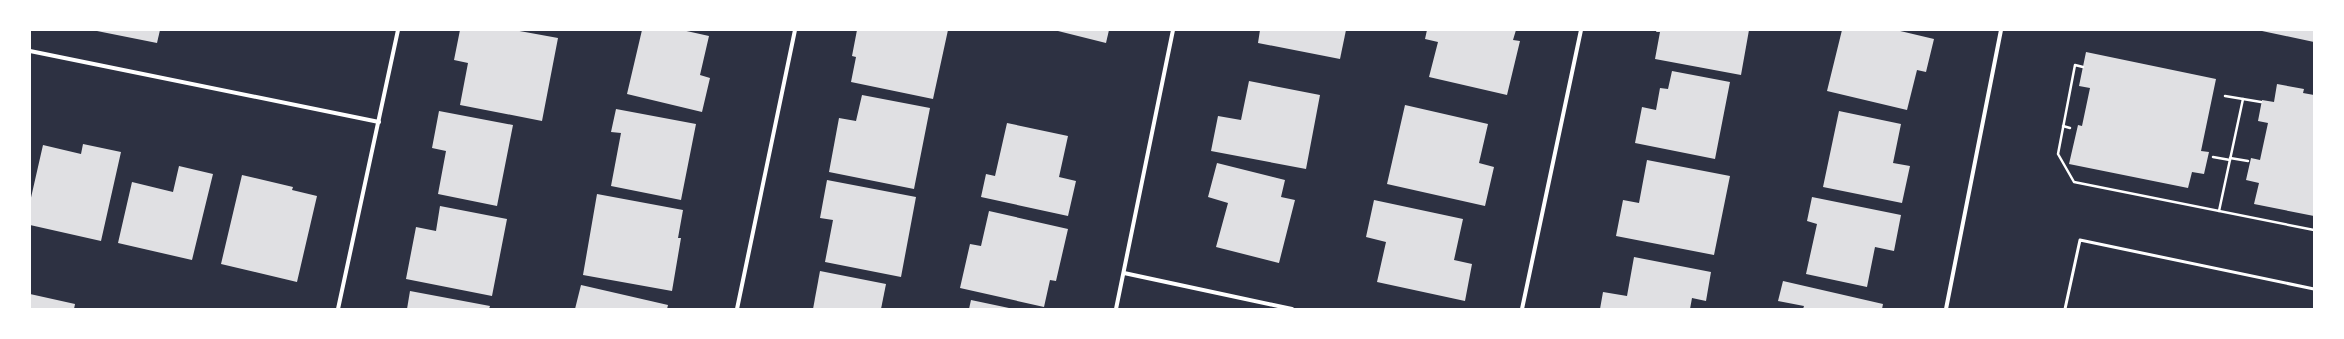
<svg xmlns="http://www.w3.org/2000/svg" width="2344" height="339" font-family="Lato,sans-serif">
<style>
.building{fill:#e0e0e3}
.lines{fill:none;stroke-linecap:round;stroke-linejoin:round}
.path{stroke:#fff;stroke-width:2.5}
.service{stroke:#fff;stroke-width:3}
.minor{stroke:#fff;stroke-width:4}
</style>
<rect width="100%" height="100%" fill="#2d3142"/>
<g class="building">
<polygon points="92,30 160,30 157,43"/>
<polygon points="460,30 514,30 558,38 542,121 460,105 468,63 454,60"/>
<polygon points="642,30 682,30 709,36 700,75 710,78 702,112 627,94"/>
<polygon points="857,30 948,30 933,99 851,82 856,57 852,56"/>
<polygon points="1054,30 1109,30 1106,43"/>
<polygon points="1260,30 1346,30 1340,59 1258,43"/>
<polygon points="1427,30 1516,30 1513,40 1520,41 1507,95 1429,77 1438,42 1425,39"/>
<polygon points="1657,30 1749,30 1741,75 1655,59 1660,32 1656,32"/>
<polygon points="1842,30 1896,30 1934,39 1926,72 1917,70 1907,110 1827,91"/>
<polygon points="2262,30 2314,30 2314,42 2262,31"/>
<polygon points="2086,52 2216,79 2201,151 2209,152 2204,174 2192,172 2188,188 2069,164 2078,125 2082,126 2090,88 2079,86"/>
<polygon points="1672,71 1730,82 1715,159 1635,143 1642,107 1656,110 1660,88 1668,89"/>
<polygon points="1249,81 1320,95 1306,169 1211,151 1218,116 1241,120"/>
<polygon points="2277,84 2304,89 2303,93 2314,95 2314,216 2254,204 2259,183 2246,180 2251,158 2260,160 2268,123 2258,121 2262,100 2274,102"/>
<polygon points="862,95 930,108 914,189 829,172 839,118 856,121"/>
<polygon points="1405,105 1488,124 1479,163 1494,167 1485,206 1387,184"/>
<polygon points="616,109 696,124 681,200 611,186 621,133 611,132"/>
<polygon points="439,111 513,125 497,206 438,194 446,151 432,148"/>
<polygon points="1839,111 1901,124 1893,163 1910,166 1902,203 1823,187"/>
<polygon points="1007,123 1068,136 1059,177 1076,181 1068,216 981,197 986,174 995,176"/>
<polygon points="83,144 121,152 101,241 30,225 30,202 43,145 81,154"/>
<polygon points="1647,160 1730,176 1714,255 1616,236 1623,200 1639,203"/>
<polygon points="1217,163 1285,180 1281,197 1295,200 1279,263 1216,247 1228,203 1208,197"/>
<polygon points="179,166 213,174 192,260 118,243 132,182 173,192"/>
<polygon points="242,175 293,187 292,190 317,196 297,282 221,264"/>
<polygon points="827,180 916,197 901,277 825,262 833,220 820,218"/>
<polygon points="597,194 683,210 678,238 681,238 672,291 583,275"/>
<polygon points="1812,197 1901,215 1894,251 1875,247 1867,287 1806,274 1817,224 1807,221"/>
<polygon points="1374,200 1463,219 1454,260 1472,264 1465,301 1377,282 1386,242 1366,237"/>
<polygon points="440,206 507,219 492,296 406,279 416,227 436,231"/>
<polygon points="989,211 1068,229 1056,281 1050,280 1044,307 960,288 970,244 981,246"/>
<polygon points="1634,257 1711,272 1706,301 1692,298 1690,309 1600,309 1603,292 1627,296"/>
<polygon points="820,271 886,284 881,309 813,309"/>
<polygon points="1783,281 1883,304 1882,309 1803,309 1804,306 1778,301"/>
<polygon points="581,285 668,305 667,309 575,309"/>
<polygon points="410,291 490,306 489,309 407,309"/>
<polygon points="30,294 75,304 74,309 30,309"/>
<polygon points="971,300 1009,308 1009,309 969,309"/>
</g>
<g class="lines">
<g class="path">
<polyline points="2083,67 2075,65 2058,154 2074,182 2314,230"/>
<polyline points="2225,96 2261,102"/>
<polyline points="2063,126 2070,128"/>
<polyline points="2213,157 2230,160"/>
<polyline points="2230,158 2248,161"/>
<polyline points="2219,211 2243,99"/>
</g>
<polyline class="service" points="2065,309 2080,240 2314,289"/>
<g class="minor">
<polyline points="30,51 379,122"/>
<polyline points="1124,273 1292,309"/>
<polyline points="338,309 398,30"/>
<polyline points="737,309 795,30"/>
<polyline points="1116,309 1173,30"/>
<polyline points="1522,309 1581,30"/>
<polyline points="1946,309 2001,30"/>
</g>
</g>
<rect width="2344" height="339" fill="none" stroke="#ffffff" stroke-width="62"/>
</svg>
